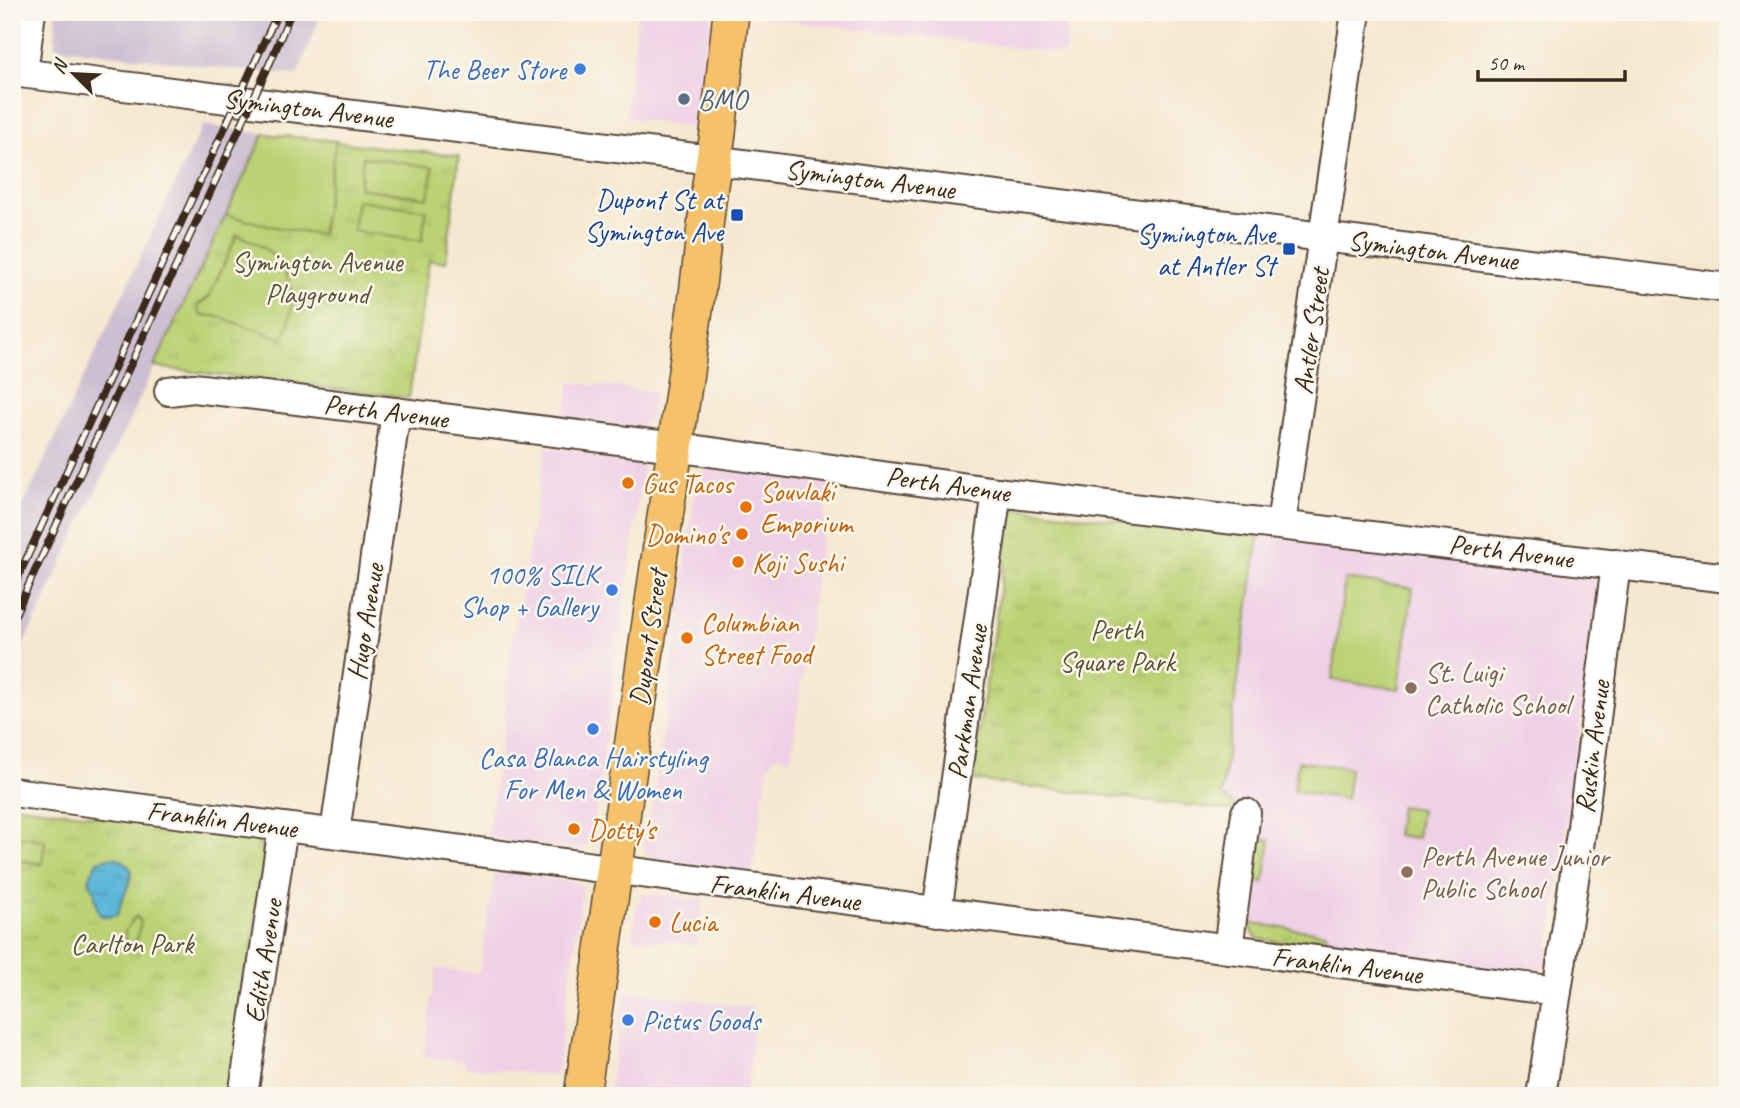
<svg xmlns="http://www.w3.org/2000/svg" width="1740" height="1108" font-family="Caveat,sans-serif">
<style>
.built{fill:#efd0e6}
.industrial{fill:#cdbed2}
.grass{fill:url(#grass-tufts);stroke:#7c7e4a;stroke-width:2}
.garden{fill:#bcd175;stroke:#7c7e4a;stroke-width:2}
.water{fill:url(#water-ripples);stroke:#4a707b;stroke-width:2}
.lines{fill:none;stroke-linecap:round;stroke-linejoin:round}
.minor-casing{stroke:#574639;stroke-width:32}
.major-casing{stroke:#574639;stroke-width:38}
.minor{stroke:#fff;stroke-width:28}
.major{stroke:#f5c16b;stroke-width:35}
.rail-casing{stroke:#3b2a1e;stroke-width:8}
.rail{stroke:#fbf7ec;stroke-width:5;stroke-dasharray:16;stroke-linecap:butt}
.shop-dot{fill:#3f7fe0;stroke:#fbf7ec;stroke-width:2.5}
.service-dot{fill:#5c6f8a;stroke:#fbf7ec;stroke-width:2.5}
.transit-dot{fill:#1a4fb4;stroke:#fbf7ec;stroke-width:2.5}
.food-dot{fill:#e8710a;stroke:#fbf7ec;stroke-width:2.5}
.education-dot{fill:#8d6e63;stroke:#fbf7ec;stroke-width:2.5}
.labels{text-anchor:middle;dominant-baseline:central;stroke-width:5;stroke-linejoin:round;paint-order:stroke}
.shop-label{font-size:28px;fill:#366cbe;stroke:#fbf7ec;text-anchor:end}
.service-label{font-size:28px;fill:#4e5e75;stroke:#fbf7ec;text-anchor:start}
.street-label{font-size:28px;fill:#3b2a1e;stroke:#fbf7ec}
.transit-label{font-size:28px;fill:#164399;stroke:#fbf7ec;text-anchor:end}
.park-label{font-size:28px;fill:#5b5434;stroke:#fbf7ec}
.food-label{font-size:28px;fill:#c56008;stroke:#fbf7ec;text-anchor:start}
.education-label{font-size:28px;fill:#785e54;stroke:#fbf7ec;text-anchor:start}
</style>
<defs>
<pattern id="grass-tufts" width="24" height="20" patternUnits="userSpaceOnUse" patternTransform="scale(1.75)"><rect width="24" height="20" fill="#bcd175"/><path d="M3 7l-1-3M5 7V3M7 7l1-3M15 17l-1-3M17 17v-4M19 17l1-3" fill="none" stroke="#a2b465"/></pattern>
<pattern id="water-ripples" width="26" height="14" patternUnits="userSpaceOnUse" patternTransform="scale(1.75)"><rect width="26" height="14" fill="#5ab5d8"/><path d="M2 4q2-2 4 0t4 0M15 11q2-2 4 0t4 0" fill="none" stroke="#4c93af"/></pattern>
</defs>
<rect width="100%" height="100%" fill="#fbf7ec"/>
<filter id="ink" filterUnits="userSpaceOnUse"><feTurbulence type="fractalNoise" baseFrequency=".0143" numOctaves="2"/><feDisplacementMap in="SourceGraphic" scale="14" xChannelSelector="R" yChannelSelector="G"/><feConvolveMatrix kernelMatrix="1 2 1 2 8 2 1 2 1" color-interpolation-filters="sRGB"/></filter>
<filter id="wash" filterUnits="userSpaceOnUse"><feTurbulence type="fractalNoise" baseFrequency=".00686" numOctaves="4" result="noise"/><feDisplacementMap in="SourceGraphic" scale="28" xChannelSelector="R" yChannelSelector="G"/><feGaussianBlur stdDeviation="1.57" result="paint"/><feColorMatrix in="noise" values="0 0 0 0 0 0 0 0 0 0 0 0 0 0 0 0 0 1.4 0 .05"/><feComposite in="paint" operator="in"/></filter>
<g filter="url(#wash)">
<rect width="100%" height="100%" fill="#f5e8d0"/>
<g class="built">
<polygon points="638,12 712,13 695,128 626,117"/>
<polygon points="761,12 1070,12 1065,54 760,17"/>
<polygon points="570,382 654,392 650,421 637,427 565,418"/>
<polygon points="546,447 633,457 642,465 643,470 592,839 582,850 487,838 503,733 506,684"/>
<polygon points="707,468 829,482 791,758 776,756 768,766 752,873 655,859 646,855 644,846 646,825 653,805 697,477"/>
<polygon points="1259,536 1595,578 1600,582 1547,963 1540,970 1533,973 1522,973 1259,939 1250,930 1248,918 1263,815 1235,811 1221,795"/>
<polygon points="495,871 575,882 583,887 556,1076 465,1067 464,1062 423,1057 436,968 479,973"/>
<polygon points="644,893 703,899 696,945 632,938 637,904"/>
<polygon points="625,990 756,1008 746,1096 608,1096"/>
</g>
<g class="industrial">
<polygon points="56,12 322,12 297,75 229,69 55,47"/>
<polygon points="203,125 264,134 12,669 12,529"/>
</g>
<g class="grass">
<polygon points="264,134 459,156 446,262 429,260 409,398 154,367"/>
<polygon points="1012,508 1259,536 1221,795 1235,806 1235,811 972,780"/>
<polygon points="12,805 252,836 262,848 265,856 230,1096 12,1096"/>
<polygon points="1259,839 1270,840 1264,883 1253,881"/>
<polygon points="1248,923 1326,933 1324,947 1259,939 1254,935"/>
</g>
<g class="garden">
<polygon points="264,134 336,141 321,235 270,226 226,215"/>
<polygon points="363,157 433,167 428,198 359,188"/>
<polygon points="357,200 426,210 422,241 353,231"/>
<path d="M237,235C285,250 304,292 283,339L216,316H201L197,306L209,297Z"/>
<polygon points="1345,579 1413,588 1399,689 1332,680"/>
<polygon points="1298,761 1350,768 1346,799 1294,791"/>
<polygon points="1400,806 1421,809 1417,838 1396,835"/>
<polygon points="12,836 45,840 42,864 12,859"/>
<polygon points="136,916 141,922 134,949 127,949 125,931"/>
</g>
<path class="water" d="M113,857C140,864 131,881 123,898C120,904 120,909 117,915C95,921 98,911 95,896C95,890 91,885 89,879L97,861Z"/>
</g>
<g filter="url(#ink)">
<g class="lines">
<g class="minor-casing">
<g id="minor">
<polyline points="12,72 1728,288"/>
<polyline points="23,73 31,12"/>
<polyline points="169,391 193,388 273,397 675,447 997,492 1728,578"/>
<polyline points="1281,524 1356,12"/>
<polyline points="12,792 1557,991"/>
<polyline points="335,832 396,412"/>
<polyline points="937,912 997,492"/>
<polyline points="1228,949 1246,813"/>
<polyline points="243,1096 283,827"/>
<polyline points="1541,1096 1582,827 1616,564"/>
</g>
</g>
<g class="major-casing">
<polyline id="major" points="582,1096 696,302 710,185 718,133 731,12"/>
</g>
<use href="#minor" class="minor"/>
<use href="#major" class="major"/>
<g class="rail-casing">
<g id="rail">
<polyline points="12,590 278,12"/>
<polyline points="12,621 273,56 291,12"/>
</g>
</g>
<use href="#rail" class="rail"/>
</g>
</g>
<g class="shop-dot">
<circle cx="580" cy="69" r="7"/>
<circle cx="612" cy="590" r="7"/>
<circle cx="593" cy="729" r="7"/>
<circle cx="628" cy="1020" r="7"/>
</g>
<circle class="service-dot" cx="684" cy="99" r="7"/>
<g class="transit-dot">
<rect x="730" y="208" width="14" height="14" rx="3.5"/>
<rect x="1282" y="242" width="14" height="14" rx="3.5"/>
</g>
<g class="food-dot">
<circle cx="628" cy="483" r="7"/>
<circle cx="746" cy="507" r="7"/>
<circle cx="742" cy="534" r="7"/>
<circle cx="738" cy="562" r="7"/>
<circle cx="687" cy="638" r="7"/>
<circle cx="574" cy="829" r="7"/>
<circle cx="655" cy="922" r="7"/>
</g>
<g class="education-dot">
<circle cx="1411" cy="688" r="7"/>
<circle cx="1407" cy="872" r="7"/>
</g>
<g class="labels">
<g class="shop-label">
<text x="566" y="69">The Beer Store</text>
<text x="598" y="574">100% SILK<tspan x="598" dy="32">Shop + Gallery</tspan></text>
<text x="593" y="757" text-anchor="middle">Casa Blanca Hairstyling<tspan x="593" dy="32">For Men &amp; Women</tspan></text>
<text x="642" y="1020" text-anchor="start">Pictus Goods</text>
</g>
<g class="service-label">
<text x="698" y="99">BMO</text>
</g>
<g class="street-label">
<text transform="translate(308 108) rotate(7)">Symington Avenue</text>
<text transform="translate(870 179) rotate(7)">Symington Avenue</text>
<text transform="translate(1433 250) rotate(7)">Symington Avenue</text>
<text transform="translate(1311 331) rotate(-82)">Antler Street</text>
<text transform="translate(386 411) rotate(7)">Perth Avenue</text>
<text transform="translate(948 484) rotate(8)">Perth Avenue</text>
<text transform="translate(1511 551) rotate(7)">Perth Avenue</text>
<text transform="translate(365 622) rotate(-81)">Hugo Avenue</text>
<text transform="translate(648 638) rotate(-82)">Dupont Street</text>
<text transform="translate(967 702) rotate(-82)">Parkman Avenue</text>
<text transform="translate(1592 747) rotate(-83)">Ruskin Avenue</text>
<text transform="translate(222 819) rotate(7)">Franklin Avenue</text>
<text transform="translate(785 892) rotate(7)">Franklin Avenue</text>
<text transform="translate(263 961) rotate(-81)">Edith Avenue</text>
<text transform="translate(1347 965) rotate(7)">Franklin Avenue</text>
</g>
<g class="transit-label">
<text x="723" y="199">Dupont St at<tspan x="723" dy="32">Symington Ave</tspan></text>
<text x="1275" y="233">Symington Ave<tspan x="1275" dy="32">at Antler St</tspan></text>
</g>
<g class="park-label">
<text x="317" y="261">Symington Avenue<tspan x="317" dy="32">Playground</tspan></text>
<text x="1117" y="629">Perth<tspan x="1117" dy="32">Square Park</tspan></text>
<text x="132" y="943">Carlton Park</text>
</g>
<g class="food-label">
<text x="642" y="483">Gus Tacos</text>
<text x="760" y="491">Souvlaki<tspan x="760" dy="32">Emporium</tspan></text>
<text x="728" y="534" text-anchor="end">Domino's</text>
<text x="752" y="562">Koji Sushi</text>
<text x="701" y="622">Columbian<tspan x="701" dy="32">Street Food</tspan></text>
<text x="588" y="829">Dotty's</text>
<text x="669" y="922">Lucia</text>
</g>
<g class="education-label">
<text x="1425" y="672">St. Luigi<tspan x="1425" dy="32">Catholic School</tspan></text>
<text x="1421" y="856">Perth Avenue Junior<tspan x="1421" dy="32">Public School</tspan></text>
</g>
</g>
<rect width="1740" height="1108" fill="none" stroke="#fbf7ec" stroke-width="42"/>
<g transform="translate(74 74) rotate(294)" stroke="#fbf7ec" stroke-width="5" paint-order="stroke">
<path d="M0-5L12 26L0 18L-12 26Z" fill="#3b2a1e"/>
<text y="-10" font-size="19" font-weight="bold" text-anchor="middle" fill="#3b2a1e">N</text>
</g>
<path d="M1478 70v10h147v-10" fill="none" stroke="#3b2a1e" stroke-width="3.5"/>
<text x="1488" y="70" font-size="21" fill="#3b2a1e" stroke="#fbf7ec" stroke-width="5" paint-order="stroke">50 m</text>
</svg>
